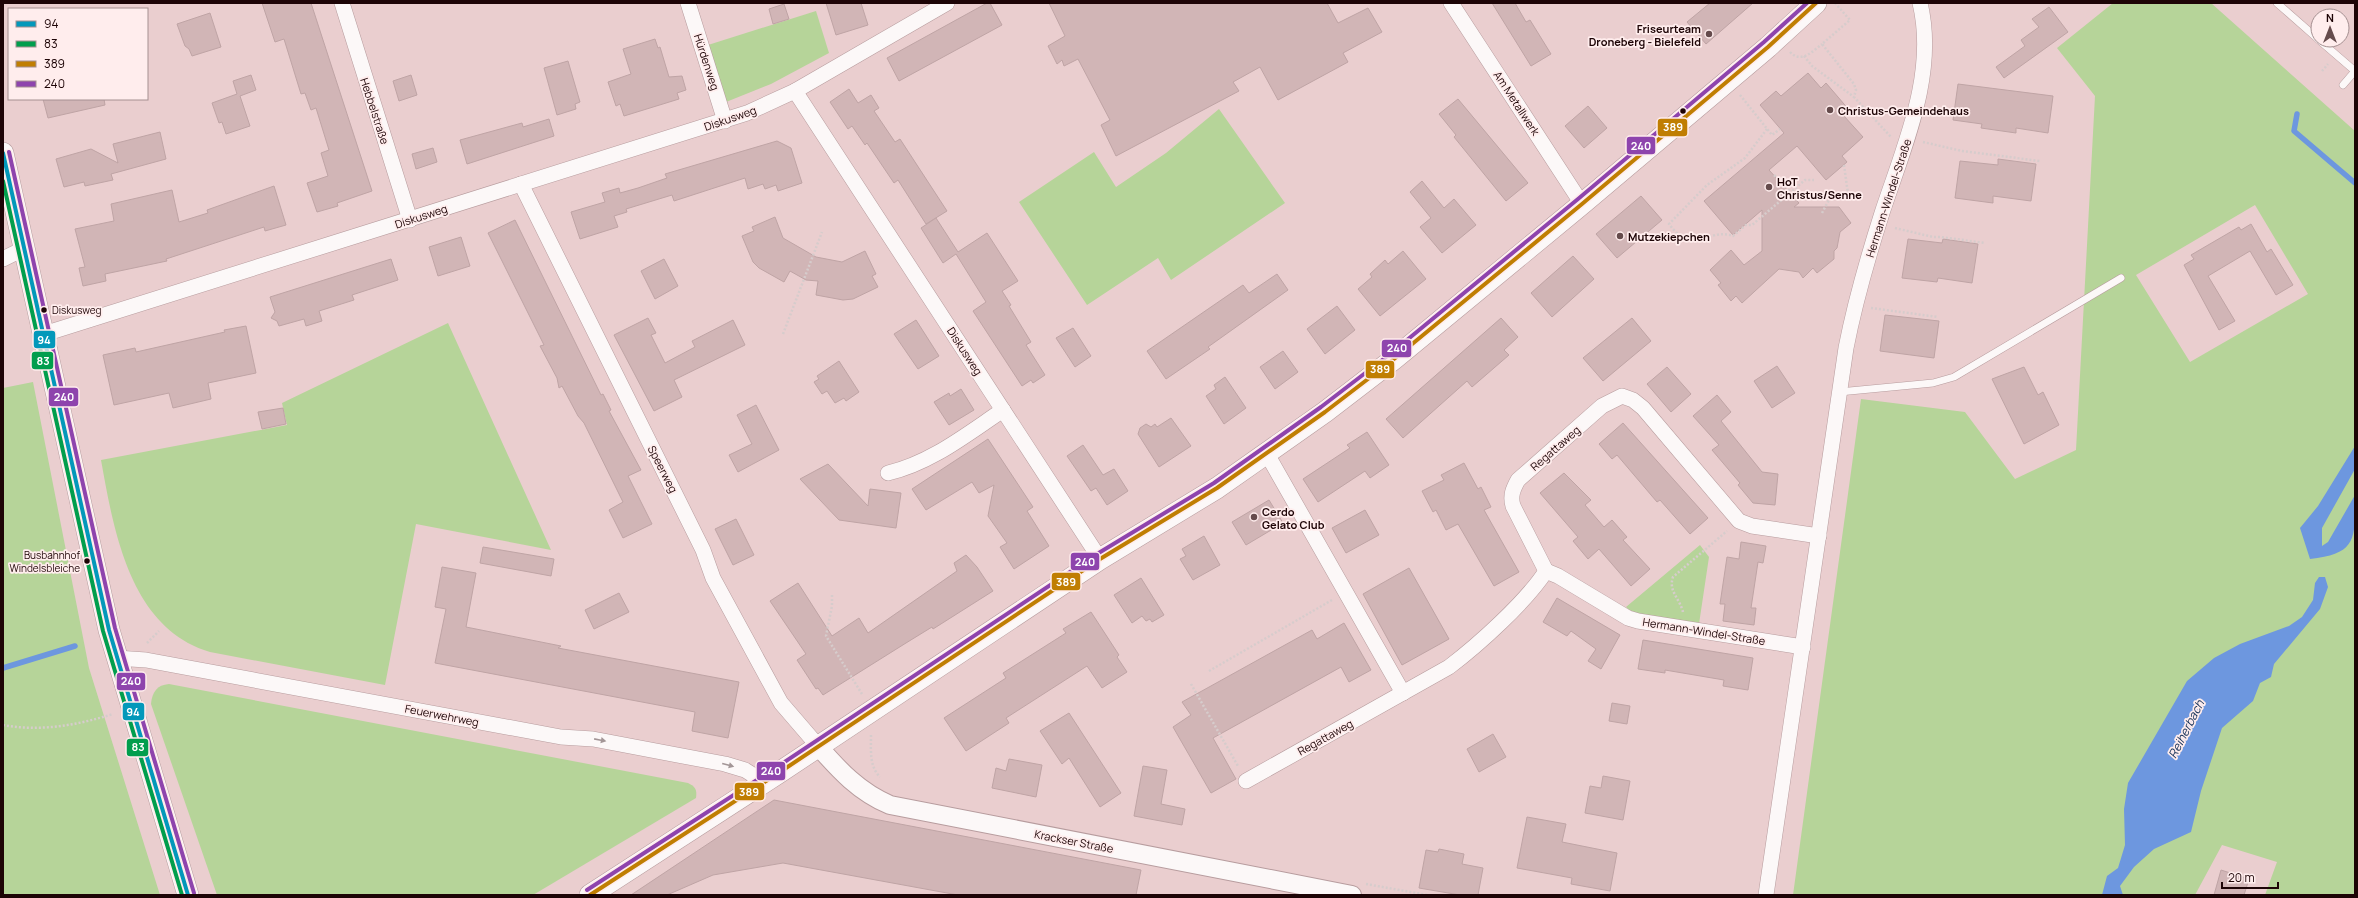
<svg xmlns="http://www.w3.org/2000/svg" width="2358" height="898" font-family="Manrope,sans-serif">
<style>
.green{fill:#b6d499;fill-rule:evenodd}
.water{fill:#6d97df}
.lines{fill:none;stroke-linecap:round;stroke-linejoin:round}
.stream{stroke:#6d97df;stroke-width:5.5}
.building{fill:#d1b5b6;stroke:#bfa4a5}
.service-casing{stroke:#b79c9e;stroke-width:8}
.minor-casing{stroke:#b79c9e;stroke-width:16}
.tertiary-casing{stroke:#b79c9e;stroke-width:20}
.secondary-casing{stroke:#b79c9e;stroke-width:22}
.path{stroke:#d6cccc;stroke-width:2.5;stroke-dasharray:2 2;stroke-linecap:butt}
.service{stroke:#fcf8f8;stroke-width:7}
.minor{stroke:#fcf8f8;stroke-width:15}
.tertiary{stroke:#fcf8f8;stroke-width:18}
.secondary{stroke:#fcf8f8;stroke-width:21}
.bus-1-casing{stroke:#ffeded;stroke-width:7}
.bus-2-casing{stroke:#ffeded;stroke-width:7}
.bus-3-casing{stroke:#ffeded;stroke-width:7}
.bus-4-casing{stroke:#ffeded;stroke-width:7}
.bus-1{stroke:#0398ba;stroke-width:4}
.bus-2{stroke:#019e4d;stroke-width:4}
.bus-3{stroke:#c07e02;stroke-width:4}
.bus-4{stroke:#8e44ad;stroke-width:4}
.oneway{fill:#a39697}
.poi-dot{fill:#654b4c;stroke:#ffeded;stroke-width:1.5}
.bus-dot{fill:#1d0406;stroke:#ffeded;stroke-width:1.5}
.labels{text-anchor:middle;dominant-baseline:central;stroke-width:3.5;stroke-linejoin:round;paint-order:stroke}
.bus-label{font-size:10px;fill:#1d0406;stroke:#ffeded;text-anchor:start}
.poi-label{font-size:11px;font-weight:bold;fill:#1d0406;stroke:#ffeded;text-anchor:start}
.street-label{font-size:11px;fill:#1d0406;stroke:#ffeded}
.water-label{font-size:12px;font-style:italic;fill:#112d55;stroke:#ffeded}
.line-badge{stroke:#ffeded;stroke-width:1.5}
.badge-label{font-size:11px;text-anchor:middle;font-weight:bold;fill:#fff}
</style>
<rect width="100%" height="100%" fill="#eacecf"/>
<g class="green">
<path d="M2113,3H2211L2355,131V895H2265L2277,862L2222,845L2195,895H1793L1861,399L1965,412L2015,479L2076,450L2095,96L2057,48ZM2255,205L2308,294L2190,362L2136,275Z"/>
<polygon points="816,11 829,53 771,84 726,102 708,45"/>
<polygon points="1219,109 1285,203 1171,280 1158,258 1087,305 1019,202 1094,152 1116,187 1166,153"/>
<path d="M448,323L551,550L416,524L385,685L210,652C130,628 114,532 101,460L287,425L282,403Z"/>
<polygon points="33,382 89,668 160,895 3,895 3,388"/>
<path d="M1700,545L1709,557L1699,624C1681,621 1638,620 1626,607Z"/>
<path d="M169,684L688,783C696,787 697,790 696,798L533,895H217L151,704C152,692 157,685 169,684Z"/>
</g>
<g class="water">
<path d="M2355,446V469L2322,528V546L2328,542L2355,495C2355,538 2358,554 2310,559L2300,528L2318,506Z"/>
<polygon points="2319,577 2325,577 2328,587 2320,609 2274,664 2271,677 2260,683 2253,701 2222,728 2201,791 2191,832 2154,849 2134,867 2120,886 2123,895 2102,895 2107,876 2118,868 2125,845 2124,809 2128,783 2187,681 2214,658 2240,644 2289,626 2302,617 2313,600 2315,583"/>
</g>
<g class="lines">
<g class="stream">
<polyline points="2297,114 2294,131 2355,183"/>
<polyline points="3,668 75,646"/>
</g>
</g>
<g class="building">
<polygon points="262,3 311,3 372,191 337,203 338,206 317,212 307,183 328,176 321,153 329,150 316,108 311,110 305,93 301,94 284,39 275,42"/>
<polygon points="826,3 861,3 868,25 836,35"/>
<polygon points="987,3 990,3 1002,25 899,81 887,58"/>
<polygon points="1049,3 1327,3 1338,23 1368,8 1382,32 1343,53 1348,62 1278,100 1260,67 1233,82 1239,91 1116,156 1101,125 1110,120 1078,59 1064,66 1062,60 1057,64 1048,46 1065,36"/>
<polygon points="1492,3 1515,3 1526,22 1530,20 1551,54 1531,66"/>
<polygon points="1710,3 1753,3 1706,44 1687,22"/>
<polygon points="784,4 789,19 773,24 769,9"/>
<polygon points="2049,7 2068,32 2004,78 1996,67 2025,46 2021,40 2039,27 2032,19"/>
<polygon points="210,13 221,47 192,56 189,49 185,46 177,24"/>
<polygon points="655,39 658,48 660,47 669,77 682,76 686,90 677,93 679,99 624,116 620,104 616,106 608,82 631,74 623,49"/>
<polygon points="568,61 580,102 575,104 576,109 557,115 544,68"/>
<polygon points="1808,73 1821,88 1826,83 1850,111 1844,116 1863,137 1842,156 1847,162 1826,180 1797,146 1769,170 1799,203 1794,207 1839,207 1851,223 1840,232 1837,248 1834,251 1834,259 1817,273 1813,268 1803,278 1799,272 1779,269 1742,303 1736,296 1731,301 1718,285 1721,283 1710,270 1731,250 1744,265 1762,251 1762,210 1733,235 1704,201 1784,133 1760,105 1776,91 1781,96"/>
<polygon points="251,75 256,90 240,96 250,126 226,134 222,122 219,123 212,103 237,94 233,81"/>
<polygon points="411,75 417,95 399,101 393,81"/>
<polygon points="1958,84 2053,96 2048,133 2016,128 2016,133 1981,128 1982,124 1953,120"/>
<polygon points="849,89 858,103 871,95 879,108 874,111 895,142 900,139 947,211 926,224 898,180 894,183 867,143 865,145 852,126 848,129 830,102"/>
<polygon points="43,99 104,99 105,105 48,118"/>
<polygon points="1458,99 1528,183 1506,201 1454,137 1456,135 1439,114"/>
<polygon points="1588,106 1607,128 1584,148 1565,126"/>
<polygon points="549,119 554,136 467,164 460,140 522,123 523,127"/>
<polygon points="160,132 166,159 111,174 113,180 85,186 84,182 64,187 56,159 91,149 118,163 113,144"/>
<polygon points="777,141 791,148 802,183 778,191 776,185 765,189 763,184 748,189 745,178 674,201 672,195 626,209 627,212 614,216 618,227 580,239 571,212 605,202 602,193 619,188 620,193 638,188 667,178 665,174"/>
<polygon points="433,148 437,162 416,169 412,154"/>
<polygon points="1998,159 2036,164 2031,201 1993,196 1993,203 1955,198 1960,161 1998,165"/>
<polygon points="1422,181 1444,208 1454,199 1476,225 1442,253 1420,227 1431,218 1410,192"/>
<polygon points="274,186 286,225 265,231 264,227 166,259 167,261 105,274 106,281 83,286 79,268 85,267 75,229 114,221 111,204 172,190 179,222 208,213 207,210"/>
<polygon points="1641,196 1662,220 1617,258 1596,234"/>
<polygon points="775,217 783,238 816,257 842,262 865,251 876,274 872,276 878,287 853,299 843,300 816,295 818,281 806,280 790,271 784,282 759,268 753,262 742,236 754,231 752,227"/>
<polygon points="936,218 958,252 987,233 1018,281 1002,291 1011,305 1009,306 1031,342 1026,345 1045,375 1033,383 1031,380 1022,386 973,311 986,302 956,254 943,263 921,228"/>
<polygon points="515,220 601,395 603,394 611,410 609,411 641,470 628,476 652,524 623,538 609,510 623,502 584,423 578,416 562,386 559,388 557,378 540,346 544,345 488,233"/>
<polygon points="2251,224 2267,252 2271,249 2293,285 2276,295 2250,251 2208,276 2235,321 2219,330 2184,265 2194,259 2191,255 2239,227 2241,230"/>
<polygon points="461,237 470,266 438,276 429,247"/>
<polygon points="1908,239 1942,243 1943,239 1978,244 1972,283 1938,278 1937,282 1902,278"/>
<polygon points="1403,251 1426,279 1380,316 1358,289 1372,277 1370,274 1385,260 1388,264"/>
<polygon points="1573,256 1594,279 1552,317 1531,293"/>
<polygon points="391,259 398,280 352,295 354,300 319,311 322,321 306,326 304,319 279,326 277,321 271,318 275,312 270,297"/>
<polygon points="664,259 678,286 655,299 641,271"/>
<polygon points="1277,274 1288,290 1208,347 1210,349 1166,379 1147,351 1243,285 1249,293"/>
<polygon points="1337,306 1355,330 1325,354 1307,329"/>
<polygon points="1885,315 1939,321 1934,358 1880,351"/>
<polygon points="648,318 656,333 651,335 665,363 695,347 692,341 733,320 745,345 674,380 682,397 654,411 614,335"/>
<polygon points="1501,318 1518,337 1504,350 1509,355 1472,387 1467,381 1403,438 1386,419"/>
<polygon points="1632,318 1651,341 1603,381 1583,358"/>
<polygon points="916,320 939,356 918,369 894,334"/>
<polygon points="246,326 256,373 208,383 211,399 173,408 169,393 114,405 103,355 135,348 136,352 225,332 224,330"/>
<polygon points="1073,328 1091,356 1075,367 1056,338"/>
<polygon points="1283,351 1298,372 1275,389 1260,367"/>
<polygon points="839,361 859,392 846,401 844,398 835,403 827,391 822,394 814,382 819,379 817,376"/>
<polygon points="1777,366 1795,393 1772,408 1754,381"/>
<polygon points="1667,367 1691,394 1671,412 1647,384"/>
<polygon points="2024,367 2038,395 2043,392 2059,425 2024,444 1992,379"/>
<polygon points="1225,377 1246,408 1224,424 1206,396 1216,389 1214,385"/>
<polygon points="961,389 974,410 949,425 934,402 949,393 950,396"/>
<polygon points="1717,395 1731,412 1721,421 1762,472 1778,474 1775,505 1753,503 1738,485 1740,483 1712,450 1719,445 1693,416"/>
<polygon points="756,405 779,450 738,472 729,455 752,444 737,415"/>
<polygon points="283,408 286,424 262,429 258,412"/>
<polygon points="1171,418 1191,446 1159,467 1138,434 1140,428 1146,424 1151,427 1155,424 1157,427"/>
<polygon points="1623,423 1708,518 1690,534 1660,500 1657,502 1617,455 1612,459 1599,444"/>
<polygon points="1367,432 1389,465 1370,478 1365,471 1318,502 1303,479 1350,448 1347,445"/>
<polygon points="988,439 1033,507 1027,511 1049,546 1014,569 1000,547 1007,543 988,516 994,485 979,493 972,482 926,510 912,489"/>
<polygon points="1083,445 1103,475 1114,469 1128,491 1107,505 1096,488 1091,491 1067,456"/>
<polygon points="1464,463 1478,489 1481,487 1491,507 1484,510 1519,572 1494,586 1458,524 1446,530 1436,510 1433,512 1422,491 1444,480 1441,475"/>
<polygon points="828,464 868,506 870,489 901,493 896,528 839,520 800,479"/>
<polygon points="1564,473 1591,500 1585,505 1604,527 1612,520 1627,537 1623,540 1650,569 1631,586 1599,549 1588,559 1573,541 1578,537 1540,493"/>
<polygon points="1269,500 1283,523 1246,545 1232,522"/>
<polygon points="1365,510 1379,535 1346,553 1332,528"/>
<polygon points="736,519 754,555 733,565 715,529"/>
<polygon points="1204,536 1220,565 1193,580 1180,559 1186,556 1182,549"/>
<polygon points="1741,542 1766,546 1763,563 1758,562 1751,608 1756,608 1754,625 1723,621 1725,604 1720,604 1727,557 1739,559"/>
<polygon points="483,547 554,559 551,576 480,563"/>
<polygon points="966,555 977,567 993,591 933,629 932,627 906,643 823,695 818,688 816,689 797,660 806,654 770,601 798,583 832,636 859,618 868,633 957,571 954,563"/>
<polygon points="442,567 476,573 466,627 561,646 558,648 739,682 728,738 692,731 695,712 435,663 446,609 435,607"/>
<polygon points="1409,568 1449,639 1402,665 1363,594"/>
<polygon points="1141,578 1164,615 1152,622 1150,619 1146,621 1142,616 1132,623 1114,595"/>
<polygon points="619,593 629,612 594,629 585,610"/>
<polygon points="1557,598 1620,635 1601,669 1588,661 1596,649 1571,631 1567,636 1543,622"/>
<polygon points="1091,612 1119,655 1117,657 1127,672 1102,688 1087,666 1006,718 1009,723 966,751 944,718 1006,678 1003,673 1066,633 1063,629"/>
<polygon points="1344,623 1371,670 1349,682 1341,667 1213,738 1236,779 1211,793 1173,727 1191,715 1182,702 1312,630 1317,639"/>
<polygon points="1643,640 1753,658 1748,690 1723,686 1724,680 1665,670 1665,673 1638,669"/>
<polygon points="1612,703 1630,706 1627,724 1609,721"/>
<polygon points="1069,713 1121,793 1100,807 1069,758 1062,764 1040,731"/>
<polygon points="1493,734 1506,757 1479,772 1467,749"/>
<polygon points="1009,759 1042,765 1036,797 992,788 996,768 1006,771"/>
<polygon points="1143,766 1167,770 1161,804 1185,809 1182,825 1134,816"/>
<polygon points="1603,776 1630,781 1623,820 1585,813 1590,786 1601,788"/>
<polygon points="774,800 1141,870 1136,895 958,895 783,863 713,875 667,895 631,895"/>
<polygon points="1527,817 1566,824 1562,842 1617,853 1610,891 1571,884 1572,878 1517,868"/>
<polygon points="1439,849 1464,854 1462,864 1483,868 1478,895 1460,895 1419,888 1426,850 1438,852"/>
<polygon points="2221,870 2249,879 2244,895 2214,895"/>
</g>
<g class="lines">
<g class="service-casing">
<g id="service">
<polyline points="2277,3 2318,39"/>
<polyline points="2319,40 2355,71"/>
<polyline points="2343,85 2355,71"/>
<polyline points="1839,392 1933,383 1954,377 2121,278"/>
</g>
</g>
<g class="minor-casing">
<g id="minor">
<polyline points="342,3 410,220"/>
<polyline points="688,3 725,121"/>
<polyline points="1451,3 1582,204"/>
<polyline points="795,91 1100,559"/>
<polyline points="521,184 703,550 713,578 781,703 818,746"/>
<polyline points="3,259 25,248"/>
<polyline points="44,334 747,113 795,91 947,3"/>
<polyline points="1267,454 1403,693"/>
<path d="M888,473C931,463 967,434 1003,410"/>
<path d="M1546,571L1513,506C1510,496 1513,489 1518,480L1602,406L1622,396L1633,400L1643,408L1739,521L1752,526L1819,536"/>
<polyline points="1546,571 1558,576 1628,618 1638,621 1803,647"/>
<polyline points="116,658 146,660 561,737 593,739 725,764 745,770 764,782"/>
<path d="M1246,781L1449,667C1478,645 1526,602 1546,571"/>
<path d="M1766,895L1846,348C1855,302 1868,257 1882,213C1904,146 1937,74 1920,3"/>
</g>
</g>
<g class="tertiary-casing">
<path id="tertiary" d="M818,746C839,770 859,792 890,805L1352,895"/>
</g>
<g class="secondary-casing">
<g id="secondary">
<polyline points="3,153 109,630 188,895"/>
<polyline points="590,895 780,772 1100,559 1217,488 1325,412 1394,359 1582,204 1768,47 1816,3"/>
</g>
</g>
<g class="path">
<polyline points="1835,3 1850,20 1822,44 1854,84 1856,90 1854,97 1891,137"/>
<path d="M1790,52C1801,64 1813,51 1822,44"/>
<polyline points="1804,56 1812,66 1854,97"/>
<polyline points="2322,71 2328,64"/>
<polyline points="1740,95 1772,135 1780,129"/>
<path d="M1767,129L1745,158L1707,185L1669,224C1693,257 1708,227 1733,236L1746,225H1752L1805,180H1814"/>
<polyline points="1923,142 1962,151 2040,161"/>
<polyline points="1844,165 1849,201"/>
<polyline points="1774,175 1790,191"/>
<polyline points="1822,213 1830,198"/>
<polyline points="1895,228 1933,237 1941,237 1985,243"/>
<polyline points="1871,308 1938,317"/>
<polyline points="783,334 822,232"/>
<polyline points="832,595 832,606 826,636 862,694"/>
<path d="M1683,612C1680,599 1668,591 1673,577L1727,531"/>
<polyline points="147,643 159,631"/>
<polyline points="1209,671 1332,600"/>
<polyline points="1191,684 1238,766"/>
<path d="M3,725C40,732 78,725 113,714"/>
<path d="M871,735C871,750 869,766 880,777"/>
<polyline points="1366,884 1427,895"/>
</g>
<use href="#service" class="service"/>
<use href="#minor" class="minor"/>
<use href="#tertiary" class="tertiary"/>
<use href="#secondary" class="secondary"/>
<g class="bus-1-casing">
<polyline id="bus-1" points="3,153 109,630 188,895"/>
</g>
<g class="bus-2-casing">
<polyline id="bus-2" points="3,181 103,631 182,895"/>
</g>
<g class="bus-3-casing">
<polyline id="bus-3" points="590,895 780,772 1100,559 1217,488 1325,412 1394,359 1582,204 1768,47 1816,3"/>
</g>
<g class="bus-4-casing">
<g id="bus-4">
<polyline points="9,152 115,628 194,893"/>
<polyline points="587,890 777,767 1097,554 1214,483 1321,407 1390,354 1578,199 1764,42 1807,3"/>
</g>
</g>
<use href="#bus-1" class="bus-1"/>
<use href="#bus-2" class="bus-2"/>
<use href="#bus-3" class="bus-3"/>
<use href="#bus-4" class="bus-4"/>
</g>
<defs><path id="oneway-solid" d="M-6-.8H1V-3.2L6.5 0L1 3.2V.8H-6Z"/></defs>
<g class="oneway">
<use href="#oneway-solid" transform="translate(600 740) rotate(11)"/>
<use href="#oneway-solid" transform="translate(728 765) rotate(15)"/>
</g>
<g class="poi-dot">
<circle cx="1709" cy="34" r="4"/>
<circle cx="1830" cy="110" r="4"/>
<circle cx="1769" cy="187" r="4"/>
<circle cx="1620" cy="236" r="4"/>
<circle cx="1254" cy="517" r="4"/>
</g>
<g class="bus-dot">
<circle cx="1683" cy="111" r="3.5"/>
<circle cx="44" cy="310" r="3.5"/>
<circle cx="87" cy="561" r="3.5"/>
</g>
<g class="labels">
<g class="bus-label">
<text x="52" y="310">Diskusweg</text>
<text x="80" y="555" text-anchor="end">Busbahnhof<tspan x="80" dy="13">Windelsbleiche</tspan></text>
</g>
<g class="poi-label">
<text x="1701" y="28" text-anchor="end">Friseurteam<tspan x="1701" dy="13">Droneberg - Bielefeld</tspan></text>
<text x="1838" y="110">Christus-Gemeindehaus</text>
<text x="1777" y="181">HoT<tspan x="1777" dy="13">Christus/Senne</tspan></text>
<text x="1628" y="236">Mutzekiepchen</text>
<text x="1262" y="511">Cerdo<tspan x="1262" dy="13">Gelato Club</tspan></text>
</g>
<g class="street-label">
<text transform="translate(707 62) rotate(72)">Hürdenweg</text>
<text transform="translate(1517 103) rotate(57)">Am Metallwerk</text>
<text transform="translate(375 111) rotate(72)">Hebbelstraße</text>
<text transform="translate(730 118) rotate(-19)">Diskusweg</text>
<text transform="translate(1888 198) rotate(-72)">Hermann-Windel-Straße</text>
<text transform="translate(421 216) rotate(-18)">Diskusweg</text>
<text transform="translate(965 351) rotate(57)">Diskusweg</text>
<text transform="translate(1555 448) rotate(-41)">Regattaweg</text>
<text transform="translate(663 469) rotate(63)">Speerweg</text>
<text transform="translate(1704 631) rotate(9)">Hermann-Windel-Straße</text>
<text transform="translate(442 715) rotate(11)">Feuerwehrweg</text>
<text transform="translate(1325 737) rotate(-29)">Regattaweg</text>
<text transform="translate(1074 841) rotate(11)">Krackser Straße</text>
</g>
<g class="water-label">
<text transform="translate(2186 729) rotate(-63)">Reiherbach</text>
</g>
</g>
<g class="line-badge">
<rect x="1657" y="118" width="31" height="19" rx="4" fill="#c07e02"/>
<rect x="1626" y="136" width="30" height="19" rx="4" fill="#8e44ad"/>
<rect x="33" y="330" width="23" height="19" rx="4" fill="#0398ba"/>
<rect x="1381" y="339" width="31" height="19" rx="4" fill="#8e44ad"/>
<rect x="31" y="351" width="23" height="19" rx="4" fill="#019e4d"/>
<rect x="1365" y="360" width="30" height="19" rx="4" fill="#c07e02"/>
<rect x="48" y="387" width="31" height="20" rx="4" fill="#8e44ad"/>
<rect x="1070" y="552" width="30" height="19" rx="4" fill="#8e44ad"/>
<rect x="1051" y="572" width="30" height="19" rx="4" fill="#c07e02"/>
<rect x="116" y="672" width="30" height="19" rx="4" fill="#8e44ad"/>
<rect x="122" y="702" width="23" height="19" rx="4" fill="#0398ba"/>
<rect x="126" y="738" width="23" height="19" rx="4" fill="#019e4d"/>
<rect x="756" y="761" width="30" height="20" rx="4" fill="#8e44ad"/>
<rect x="734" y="782" width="31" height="19" rx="4" fill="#c07e02"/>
</g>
<g class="badge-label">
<text x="1673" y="131">389</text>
<text x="1641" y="150">240</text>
<text x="44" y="344">94</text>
<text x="1397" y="352">240</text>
<text x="43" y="365">83</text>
<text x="1380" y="373">389</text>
<text x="64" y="401">240</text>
<text x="1085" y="566">240</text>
<text x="1066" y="586">389</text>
<text x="131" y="685">240</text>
<text x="133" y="716">94</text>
<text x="138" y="751">83</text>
<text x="771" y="775">240</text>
<text x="749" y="796">389</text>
</g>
<rect width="2358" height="898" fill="none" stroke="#1d0406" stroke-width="8"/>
<rect x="8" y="8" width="140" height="92" fill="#ffeded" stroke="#a59091"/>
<rect x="16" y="21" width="20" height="6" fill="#0398ba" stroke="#a59091"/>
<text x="44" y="28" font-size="12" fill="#1d0406">94</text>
<rect x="16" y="41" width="20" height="6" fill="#019e4d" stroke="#a59091"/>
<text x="44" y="48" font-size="12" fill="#1d0406">83</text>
<rect x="16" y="61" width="20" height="6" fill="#c07e02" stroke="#a59091"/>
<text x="44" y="68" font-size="12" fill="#1d0406">389</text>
<rect x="16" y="81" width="20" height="6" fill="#8e44ad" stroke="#a59091"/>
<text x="44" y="88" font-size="12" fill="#1d0406">240</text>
<g transform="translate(2330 28)"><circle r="19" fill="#ffeded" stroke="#a59091"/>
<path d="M0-3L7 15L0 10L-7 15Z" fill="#654b4c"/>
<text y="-6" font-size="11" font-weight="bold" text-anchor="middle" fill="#1d0406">N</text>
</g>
<path d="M2222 882v6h56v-6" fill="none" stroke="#1d0406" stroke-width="2"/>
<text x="2228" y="882" font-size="12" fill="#1d0406" stroke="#ffeded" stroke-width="3" paint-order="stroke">20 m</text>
</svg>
